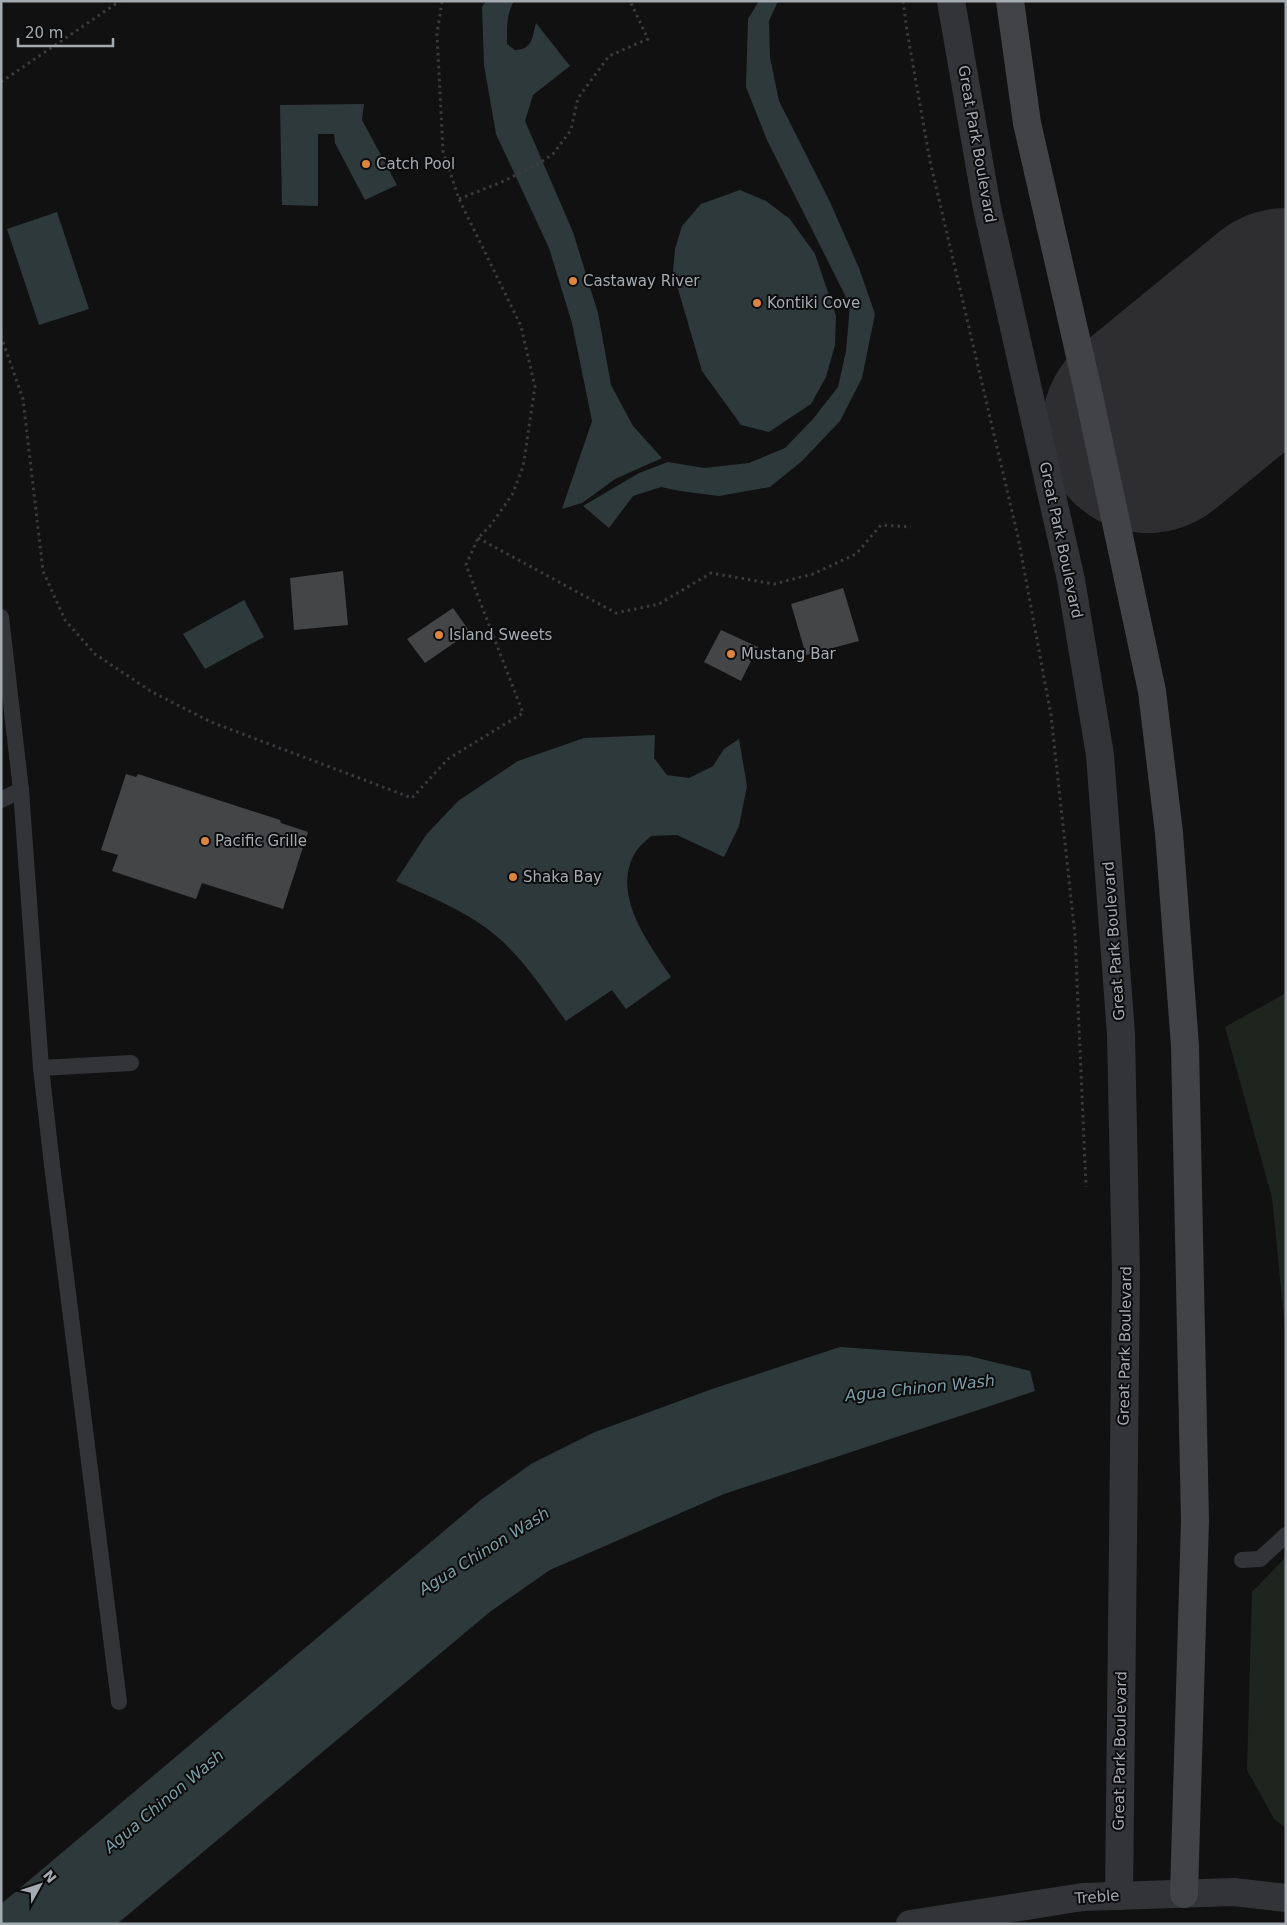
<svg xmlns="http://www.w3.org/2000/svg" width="1287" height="1925" font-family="'DejaVu Sans',sans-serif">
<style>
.green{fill:#1e241e}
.water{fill:#2e393b}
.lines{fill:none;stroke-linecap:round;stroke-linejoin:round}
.runway{stroke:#2e2e31;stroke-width:212}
.building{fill:#434547}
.path{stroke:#393b3e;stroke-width:3;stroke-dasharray:2.5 4;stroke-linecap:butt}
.service{stroke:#323437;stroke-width:16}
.tertiary{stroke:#323437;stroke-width:28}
.secondary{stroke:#414347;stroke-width:28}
.poi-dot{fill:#dc853f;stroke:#0c0c0d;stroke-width:2}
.labels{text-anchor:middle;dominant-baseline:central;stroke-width:4;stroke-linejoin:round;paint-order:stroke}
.street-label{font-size:15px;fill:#a4abb1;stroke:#0c0c0d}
.poi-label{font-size:15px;fill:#a4abb1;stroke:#0c0c0d;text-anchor:start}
.water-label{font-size:16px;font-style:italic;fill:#7e9fa9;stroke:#0c0c0d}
</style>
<rect width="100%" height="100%" fill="#111112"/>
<g class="green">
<polygon points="1286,993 1286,1339 1272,1198 1225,1027"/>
<polygon points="1286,1557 1286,1828 1274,1819 1247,1770 1252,1592"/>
</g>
<g class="water">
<path d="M486,1H514C506,15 507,28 507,44L515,50C533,49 532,38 536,23L570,66L533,95L525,121L573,232L598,313L611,385L633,426L662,458L615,479L582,503L562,509L592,421L572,323L549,248L496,134L484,65L482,7Z"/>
<polygon points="759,1 778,1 769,21 770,57 779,101 830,202 859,268 875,314 862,378 840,421 802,461 770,487 719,496 680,491 661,487 633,496 609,528 583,506 639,473 668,462 704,468 749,463 785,448 813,419 838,387 846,351 850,305 767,140 746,87 748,19"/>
<polygon points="364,104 362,120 397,185 365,200 335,143 334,134 318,134 318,206 282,205 280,105"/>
<polygon points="740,190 766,201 790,219 815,254 836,316 835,345 826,377 811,404 769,432 741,425 702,371 673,272 675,249 682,226 701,204"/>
<polygon points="57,212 89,309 39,325 7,229"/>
<polygon points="244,600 264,637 205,669 183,634"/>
<path d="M655,735L654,758L667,775L689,778L713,766L724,749L739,739L747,786L739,826L724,857L677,835L651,836C646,841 639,846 635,853C611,895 648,942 671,977L626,1009L612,990L566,1021C546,994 527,964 502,941C472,913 432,898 396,881L426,835L458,801L518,761L584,738Z"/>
<polygon points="840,1347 969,1356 1030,1371 1035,1391 724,1494 550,1570 491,1611 117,1924 1,1924 1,1904 482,1499 531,1464 595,1432 712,1389"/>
</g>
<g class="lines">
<polyline class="runway" points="1148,427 1286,314"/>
</g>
<g class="building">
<polygon points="343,571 348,625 294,630 290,578"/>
<polygon points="843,588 859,641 806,655 791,604"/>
<polygon points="453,608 470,632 425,663 407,639"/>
<polygon points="721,630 758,647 741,681 704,662"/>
<polygon points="126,774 136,777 138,774 280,820 281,823 308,832 283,909 202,883 196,899 112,871 118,855 101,850"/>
</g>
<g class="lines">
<g class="path">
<polyline points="903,1 907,31 930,161 1018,537 1051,715 1075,935 1086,1187"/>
<polyline points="1,82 120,1"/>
<polyline points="459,199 504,181 541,162 553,154 571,130 578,98 609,56 648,39 630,1"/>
<polyline points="1,336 23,399 43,571 65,620 95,654 152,692 211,722 412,798 448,759 523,713 466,565 478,538 490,526 512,495 523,467 535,387 521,326 459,199 443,151 437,34 442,1"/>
<polyline points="478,538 616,613 659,604 711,573 774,584 813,574 856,554 881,525 911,527"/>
</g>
<g class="service">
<polyline points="1,617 21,790 41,1068 131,1063"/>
<polyline points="1,800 21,790"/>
<polyline points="41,1068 52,1165 119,1702"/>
<polyline points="1242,1560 1260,1559 1286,1535"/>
</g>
<g class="tertiary">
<polyline points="951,1 987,208 1071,580 1100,755 1121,1034 1126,1274 1119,1896"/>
<polyline points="910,1924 1083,1897 1234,1892 1286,1898"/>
</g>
<polyline class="secondary" points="1010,1 1027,123 1088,391 1152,691 1169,833 1185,1046 1195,1521 1184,1894"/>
</g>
<g class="poi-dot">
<circle cx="366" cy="164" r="5"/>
<circle cx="573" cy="281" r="5"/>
<circle cx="757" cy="303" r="5"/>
<circle cx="439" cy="635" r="5"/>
<circle cx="731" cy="654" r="5"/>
<circle cx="205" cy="841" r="5"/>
<circle cx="513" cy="877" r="5"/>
</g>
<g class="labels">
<g class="street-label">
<text transform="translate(977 144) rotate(80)">Great Park Boulevard</text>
<text transform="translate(1061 540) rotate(78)">Great Park Boulevard</text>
<text transform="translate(1114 941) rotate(-94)">Great Park Boulevard</text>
<text transform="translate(1125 1346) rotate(-89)">Great Park Boulevard</text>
<text transform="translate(1120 1751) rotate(-89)">Great Park Boulevard</text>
<text transform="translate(1097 1897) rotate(-4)">Treble</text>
</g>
<g class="poi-label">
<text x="376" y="164">Catch Pool</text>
<text x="583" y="281">Castaway River</text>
<text x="767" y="303">Kontiki Cove</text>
<text x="449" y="635">Island Sweets</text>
<text x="741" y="654">Mustang Bar</text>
<text x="215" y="841">Pacific Grille</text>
<text x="523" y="877">Shaka Bay</text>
</g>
<g class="water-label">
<text transform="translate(920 1388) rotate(-6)">Agua Chinon Wash</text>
<text transform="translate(484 1551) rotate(-32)">Agua Chinon Wash</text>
<text transform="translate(164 1801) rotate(-40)">Agua Chinon Wash</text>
</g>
</g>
<rect width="1287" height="1925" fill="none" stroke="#a4abb1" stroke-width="5"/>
<g transform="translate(40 1885) rotate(50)" stroke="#0c0c0d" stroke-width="4" paint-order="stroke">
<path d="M0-4L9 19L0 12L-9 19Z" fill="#a4abb1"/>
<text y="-8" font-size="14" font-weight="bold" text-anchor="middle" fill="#a4abb1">N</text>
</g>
<path d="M18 38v8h95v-8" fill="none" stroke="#a4abb1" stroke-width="2.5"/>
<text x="25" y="38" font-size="15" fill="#a4abb1" stroke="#0c0c0d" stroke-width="4" paint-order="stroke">20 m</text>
</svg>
